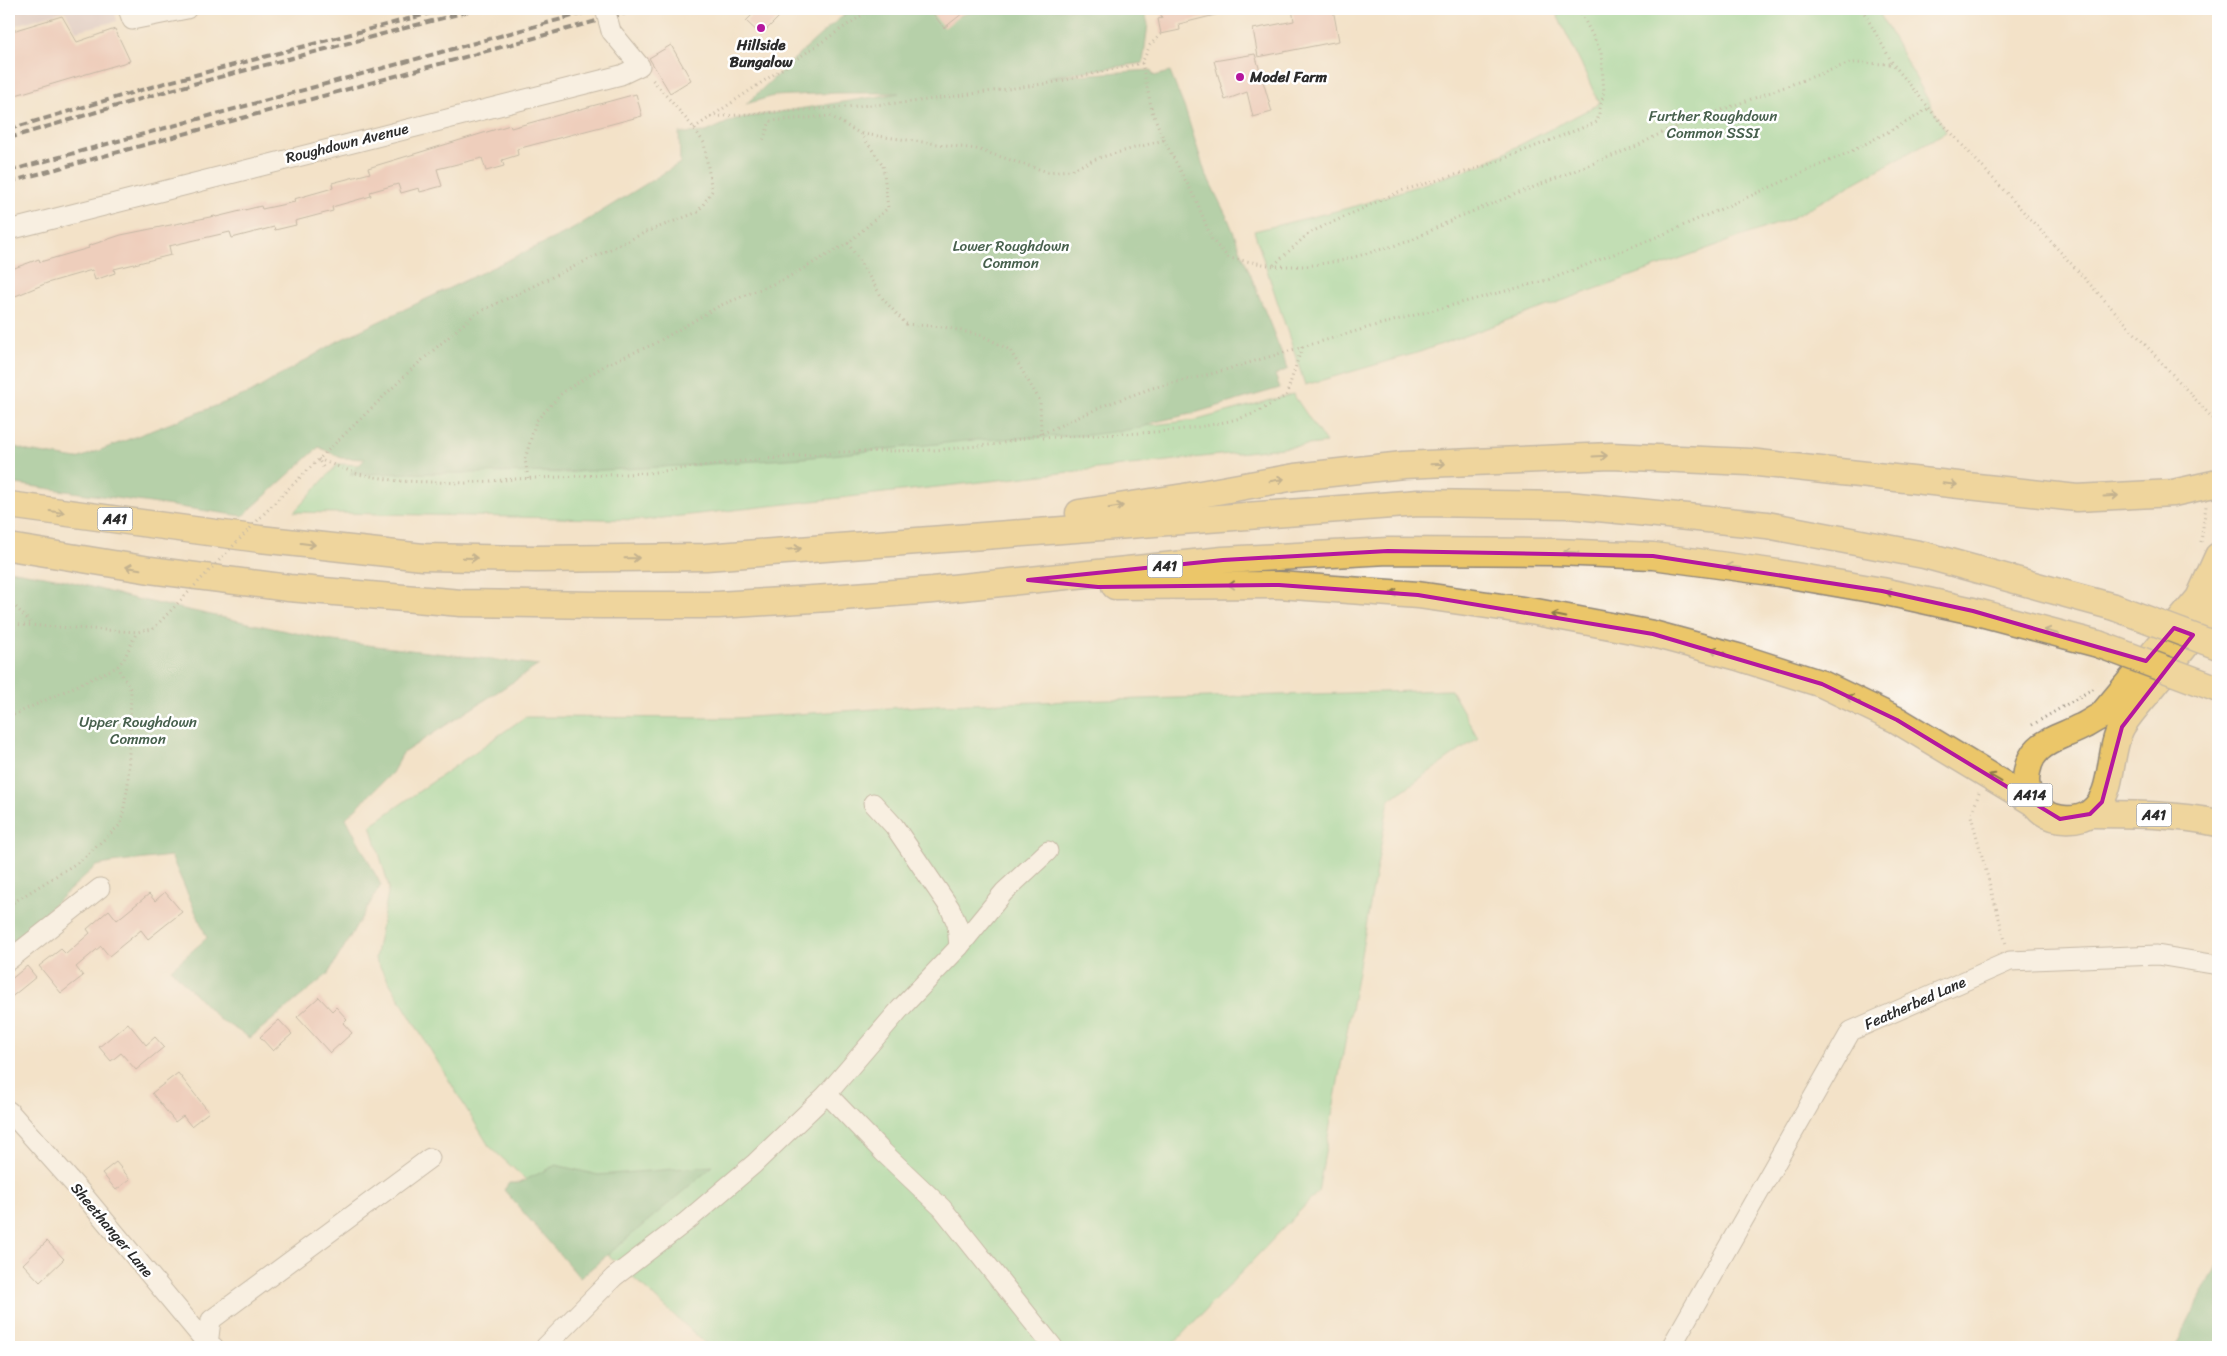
<svg xmlns="http://www.w3.org/2000/svg" width="2227" height="1356" font-family="Sriracha,sans-serif">
<style>
.industrial{fill:#d2bdc6}
.green{fill:#87da9b;stroke:#598263}
.forest{fill:#6dba83;stroke:#4c7257}
.building{fill:#e9b6ad}
.lines{fill:none;stroke-linecap:round;stroke-linejoin:round}
.minor-casing{stroke:#8f867a;stroke-width:21}
.highway-casing{stroke:#8f867a;stroke-width:29}
.path{stroke:#8f867a;stroke-width:3;stroke-dasharray:1 4;stroke-linecap:butt}
.minor{stroke:#fff;stroke-width:19}
.highway{stroke:#ebc669;stroke-width:26}
.rail{stroke:#2b2b2b;stroke-width:4;stroke-dasharray:8 4;stroke-linecap:butt}
.minor-bridge-casing{stroke:#8f867a;stroke-width:21;stroke-linecap:butt}
.highway-bridge-casing{stroke:#8f867a;stroke-width:29;stroke-linecap:butt}
.path-bridge{stroke:#8f867a;stroke-width:3;stroke-dasharray:1 4;stroke-linecap:butt}
.minor-bridge{stroke:#fff;stroke-width:19}
.highway-bridge{stroke:#ebc669;stroke-width:26}
.oneway{stroke:#8b784a}
.marked{fill:none;stroke:#b5179e;stroke-width:4;stroke-linejoin:round}
.poi-dot{fill:#b5179e;stroke:#fff;stroke-width:2}
.labels{text-anchor:middle;dominant-baseline:central;stroke-width:5;stroke-linejoin:round;paint-order:stroke}
.shield{fill:#fff;stroke:#6b6b6b;stroke-width:1}
.shield-label{font-size:14px;font-weight:bold;fill:#2b2b2b}
.poi-label{font-size:15px;font-weight:bold;fill:#2b2b2b;stroke:#fff}
.park-label{font-size:15px;fill:#47604d;stroke:#fff}
.street-label{font-size:15px;fill:#2b2b2b;stroke:#fff}
</style>
<rect width="100%" height="100%" fill="#fff"/>
<filter id="ink" filterUnits="userSpaceOnUse"><feTurbulence type="fractalNoise" baseFrequency=".02" numOctaves="2"/><feDisplacementMap in="SourceGraphic" scale="10" xChannelSelector="R" yChannelSelector="G"/><feConvolveMatrix kernelMatrix="1 2 1 2 8 2 1 2 1" color-interpolation-filters="sRGB"/></filter>
<filter id="wash" filterUnits="userSpaceOnUse"><feTurbulence type="fractalNoise" baseFrequency=".0096" numOctaves="4" result="noise"/><feDisplacementMap in="SourceGraphic" scale="20" xChannelSelector="R" yChannelSelector="G"/><feGaussianBlur stdDeviation="1.12" result="paint"/><feColorMatrix in="noise" values="0 0 0 0 0 0 0 0 0 0 0 0 0 0 0 0 0 1.4 0 .05"/><feComposite in="paint" operator="in"/></filter>
<g filter="url(#wash)">
<rect width="100%" height="100%" fill="#f3e2c8"/>
<polygon class="industrial" points="12,9 114,9 117,21 76,31 65,11 9,27 9,13 13,12"/>
<g class="green">
<polygon points="1554,9 1877,9 1946,132 1790,219 1417,353 1305,385 1254,231 1356,206 1481,165 1599,104 1581,63"/>
<polygon points="1293,394 1326,443 645,520 294,512 338,464 566,473 843,445 1097,431 1197,420"/>
<polygon points="1451,690 1478,738 1389,800 1318,1192 1170,1347 709,1347 489,1146 375,959 389,887 371,825 525,717 735,718 936,705"/>
</g>
<g class="forest">
<polygon points="851,9 936,9 948,19 982,9 1144,9 1148,24 1143,63 1046,77 1151,70 1154,76 1170,72 1185,109 1205,172 1229,221 1288,369 1275,375 1280,388 1191,414 1155,422 1140,428 1090,435 974,440 803,458 679,466 568,472 350,474 365,459 341,458 319,447 243,516 9,483 9,445 28,451 77,459 252,392 338,341 571,230 680,163 679,133 706,132 735,119 899,93 837,93 774,96 746,104 820,35"/>
<polygon points="9,570 61,579 132,598 333,641 539,665 403,753 392,773 346,818 381,885 328,974 250,1038 219,1019 171,969 207,938 171,856 111,863 96,866 9,945"/>
<polygon points="556,1165 598,1175 713,1166 580,1278 504,1190 509,1183 519,1183"/>
<polygon points="2218,1264 2218,1347 2175,1347"/>
</g>
<g id="blocks">
<g class="building">
<polygon points="758,9 787,9 761,35 746,21"/>
<polygon points="929,9 968,9 944,28"/>
<polygon points="1159,9 1218,9 1219,14 1179,24 1180,30 1161,34 1158,19 1162,18"/>
<polygon points="1292,9 1333,9 1339,41 1258,57 1253,29 1294,21"/>
<polygon points="62,16 77,42 115,29 130,61 9,97 9,32"/>
<polygon points="671,45 691,80 670,93 649,58"/>
<polygon points="1255,54 1272,112 1253,117 1247,92 1225,100 1214,61"/>
<polygon points="636,94 642,116 517,149 518,155 502,160 504,166 486,171 482,158 437,169 442,186 420,192 419,188 401,193 398,184 370,192 371,196 332,207 333,211 295,221 296,225 275,230 274,227 232,238 230,232 169,246 171,255 114,269 115,273 95,280 92,270 47,283 13,297 9,285 9,270 39,259 40,262 89,248 88,246 121,235 215,216 216,217 261,206 262,209 295,202 294,199 333,188 332,183 370,173 368,168 510,125 511,128"/>
<polygon points="165,892 182,912 148,939 141,930 109,956 101,946 76,967 83,976 61,993 39,966 61,949 66,954 90,933 87,929 109,910 117,920 149,894 155,901"/>
<polygon points="27,966 36,977 9,999 9,981"/>
<polygon points="319,997 332,1011 336,1007 347,1019 343,1023 352,1033 330,1053 297,1017"/>
<polygon points="279,1020 292,1034 273,1051 260,1037"/>
<polygon points="128,1023 146,1045 155,1037 164,1047 136,1070 121,1053 111,1061 99,1047"/>
<polygon points="178,1073 209,1112 191,1126 183,1116 175,1122 152,1093"/>
<polygon points="116,1162 130,1179 116,1190 102,1173"/>
<polygon points="47,1241 64,1259 40,1282 23,1264"/>
</g>
</g>
</g>
<g filter="url(#ink)">
<use href="#blocks" fill-opacity="0" stroke="#8f867a" stroke-width="1"/>
<g class="lines">
<g class="minor-casing">
<g id="minor">
<polyline points="128,9 132,20 187,9"/>
<polyline points="9,230 621,75 640,66 611,31"/>
<polyline points="873,803 894,826 950,908 957,924 959,947"/>
<polyline points="9,960 100,888"/>
<polyline points="827,1094 900,1009 959,947 1004,892 1048,851"/>
<polyline points="9,1111 81,1192 208,1345 214,1347"/>
<polyline points="208,1345 211,1320 430,1158"/>
<polyline points="545,1347 614,1277 687,1221 754,1164 827,1094 883,1152 942,1208 1053,1347"/>
<polyline points="1671,1347 1851,1031 2010,961 2157,955 2218,965"/>
</g>
</g>
<g class="highway-casing">
<g id="highway">
<polyline points="9,505 260,539 423,557 536,559 706,557 1418,503 1568,505 1767,525 1924,555 2114,607"/>
<polyline points="1079,513 1184,497 1295,477 1403,465 1611,456 1749,462 2077,498 2173,493 2218,483"/>
<polyline points="9,547 150,570 289,588 461,603 601,605 718,605 829,598 933,590 1223,560 1388,551 1556,552 1653,556 1778,573 1882,591 1973,611 2098,644"/>
<path d="M2218,556L2199,598L2101,716C2094,719 2088,724 2081,727C2053,741 2028,743 2026,780C2026,792 2034,805 2043,812C2056,821 2078,822 2090,813C2116,795 2107,752 2122,726C2131,711 2144,698 2155,684C2176,658 2197,631 2218,604"/>
<polyline points="1115,586 1279,585 1418,595 1536,612 1653,634 1738,657 1822,684 1897,720 2036,804"/>
<path d="M2090,814C2133,814 2176,814 2218,823"/>
</g>
</g>
<g class="path">
<polyline points="1862,9 1893,64 1933,113 2218,424"/>
<polyline points="1142,63 1152,111 1164,140 1197,202 1212,240 1229,258 1274,266 1307,266 1344,260 1410,241 1456,218 1637,146 1667,130 1850,63 1893,64"/>
<polyline points="710,117 912,102 1051,83 1142,63 1150,45 1161,34"/>
<polyline points="694,128 871,9"/>
<polyline points="862,134 976,149 1048,172 1071,170 1098,158 1164,140"/>
<polyline points="848,243 883,299 906,324 943,327 981,335 1010,350 1040,401 1041,434"/>
<polyline points="1274,265 1309,233 1401,191 1485,166 1597,122 1604,92 1601,52 1579,9"/>
<path d="M1043,438C1110,433 1178,436 1244,417C1258,413 1272,403 1286,396L1302,347"/>
<polyline points="323,467 318,459 358,474 399,481 466,483 515,479 648,473 733,462 841,452 935,450 999,444 1041,434 1108,404 1152,388 1211,374 1370,327 1551,279 1664,234 1850,152 1912,119 1929,108"/>
<polyline points="528,478 525,459 536,421 563,392 607,364 654,344 719,306 785,279 848,243 888,208 883,165 861,134 830,116 770,121 763,141"/>
<polyline points="285,492 413,368 475,314 646,232 698,212 712,191 704,143 694,128 651,78"/>
<polyline points="2201,542 2206,506"/>
<polyline points="9,600 33,625"/>
<polyline points="9,624 137,632 153,629"/>
<polyline points="9,717 117,667 124,659 137,632"/>
<polyline points="2032,725 2096,687"/>
<polyline points="1979,793 1971,816 2006,944"/>
<polyline points="9,905 80,861 121,824 128,785 131,690 117,667"/>
</g>
<use href="#minor" class="minor"/>
<use href="#highway" class="highway"/>
<g class="rail">
<polyline points="9,129 165,83 446,9"/>
<polyline points="9,138 167,91 477,9"/>
<polyline points="9,171 598,9"/>
<polyline points="9,182 640,9"/>
</g>
<g class="minor-bridge-casing">
<polyline id="minor-bridge" points="605,9 611,31"/>
</g>
<g class="highway-bridge-casing">
<g id="highway-bridge">
<polyline points="2114,607 2218,646"/>
<polyline points="2098,644 2218,689"/>
</g>
</g>
<polyline class="path-bridge" points="153,629 285,492"/>
<use href="#minor-bridge" class="minor-bridge"/>
<use href="#highway-bridge" class="highway-bridge"/>
</g>
<defs><path id="oneway-shaft" d="M-6 0H5M1.5-3L5.5 0L1.5 3" fill="none" stroke-width="1.6" stroke-linecap="round" stroke-linejoin="round" transform="scale(1.25)"/></defs>
<g class="oneway">
<use href="#oneway-shaft" transform="translate(1600 456) rotate(-3)"/>
<use href="#oneway-shaft" transform="translate(1438 464) rotate(-2)"/>
<use href="#oneway-shaft" transform="translate(1277 480) rotate(-10)"/>
<use href="#oneway-shaft" transform="translate(1950 484) rotate(6)"/>
<use href="#oneway-shaft" transform="translate(2111 496) rotate(-3)"/>
<use href="#oneway-shaft" transform="translate(1116 507) rotate(-9)"/>
<use href="#oneway-shaft" transform="translate(57 512) rotate(8)"/>
<use href="#oneway-shaft" transform="translate(308 544) rotate(7)"/>
<use href="#oneway-shaft" transform="translate(794 549) rotate(-5)"/>
<use href="#oneway-shaft" transform="translate(1571 552) rotate(-177)"/>
<use href="#oneway-shaft" transform="translate(470 558) rotate(1)"/>
<use href="#oneway-shaft" transform="translate(632 558) rotate(-1)"/>
<use href="#oneway-shaft" transform="translate(1733 567) rotate(-172)"/>
<use href="#oneway-shaft" transform="translate(133 568) rotate(-170)"/>
<use href="#oneway-shaft" transform="translate(1236 585) rotate(179)"/>
<use href="#oneway-shaft" transform="translate(1398 593) rotate(-176)"/>
<use href="#oneway-shaft" transform="translate(1893 593) rotate(-168)"/>
<use href="#oneway-shaft" transform="translate(1559 616) rotate(-169)"/>
<use href="#oneway-shaft" transform="translate(2051 632) rotate(-165)"/>
<use href="#oneway-shaft" transform="translate(1718 651) rotate(-165)"/>
<use href="#oneway-shaft" transform="translate(1853 699) rotate(-154)"/>
<use href="#oneway-shaft" transform="translate(1995 778) rotate(-149)"/>
</g>
</g>
<path d="M0 0H2227V1356H0ZM1388,551L1653,556L1882,591L1973,611L2146,661L2174,628L2193,635L2122,727L2102,802L2090,814L2060,819L1897,720L1822,684L1653,634L1418,595L1279,585L1098,587L1028,580L1223,560Z" fill="#f3e2c8" fill-opacity=".55" fill-rule="evenodd"/>
<path class="marked" d="M1388,551L1653,556L1882,591L1973,611L2146,661L2174,628L2193,635L2122,727L2102,802L2090,814L2060,819L1897,720L1822,684L1653,634L1418,595L1279,585L1098,587L1028,580L1223,560Z"/>
<g class="poi-dot">
<circle cx="761" cy="28" r="5"/>
<circle cx="1240" cy="77" r="5"/>
</g>
<g class="labels">
<g class="shield">
<rect x="97.5" y="507.5" width="35" height="23" rx="4"/>
<rect x="1147.5" y="554.5" width="35" height="23" rx="4"/>
<rect x="2007.5" y="783.5" width="45" height="23" rx="4"/>
<rect x="2136.5" y="803.5" width="35" height="23" rx="4"/>
</g>
<g class="shield-label">
<text x="115" y="519">A41</text>
<text x="1165" y="566">A41</text>
<text x="2030" y="795">A414</text>
<text x="2154" y="815">A41</text>
</g>
<g class="poi-label">
<text x="761" y="45">Hillside<tspan x="761" dy="17">Bungalow</tspan></text>
<text x="1250" y="77" text-anchor="start">Model Farm</text>
</g>
<g class="park-label">
<text x="1713" y="116">Further Roughdown<tspan x="1713" dy="17">Common SSSI</tspan></text>
<text x="1011" y="246">Lower Roughdown<tspan x="1011" dy="17">Common</tspan></text>
<text x="138" y="722">Upper Roughdown<tspan x="138" dy="17">Common</tspan></text>
</g>
<g class="street-label">
<text transform="translate(347 143) rotate(-14)">Roughdown Avenue</text>
<text transform="translate(1915 1003) rotate(-24)">Featherbed Lane</text>
<text transform="translate(112 1230) rotate(50)">Sheethanger Lane</text>
</g>
</g>
<rect width="2227" height="1356" fill="none" stroke="#fff" stroke-width="30"/>
</svg>
